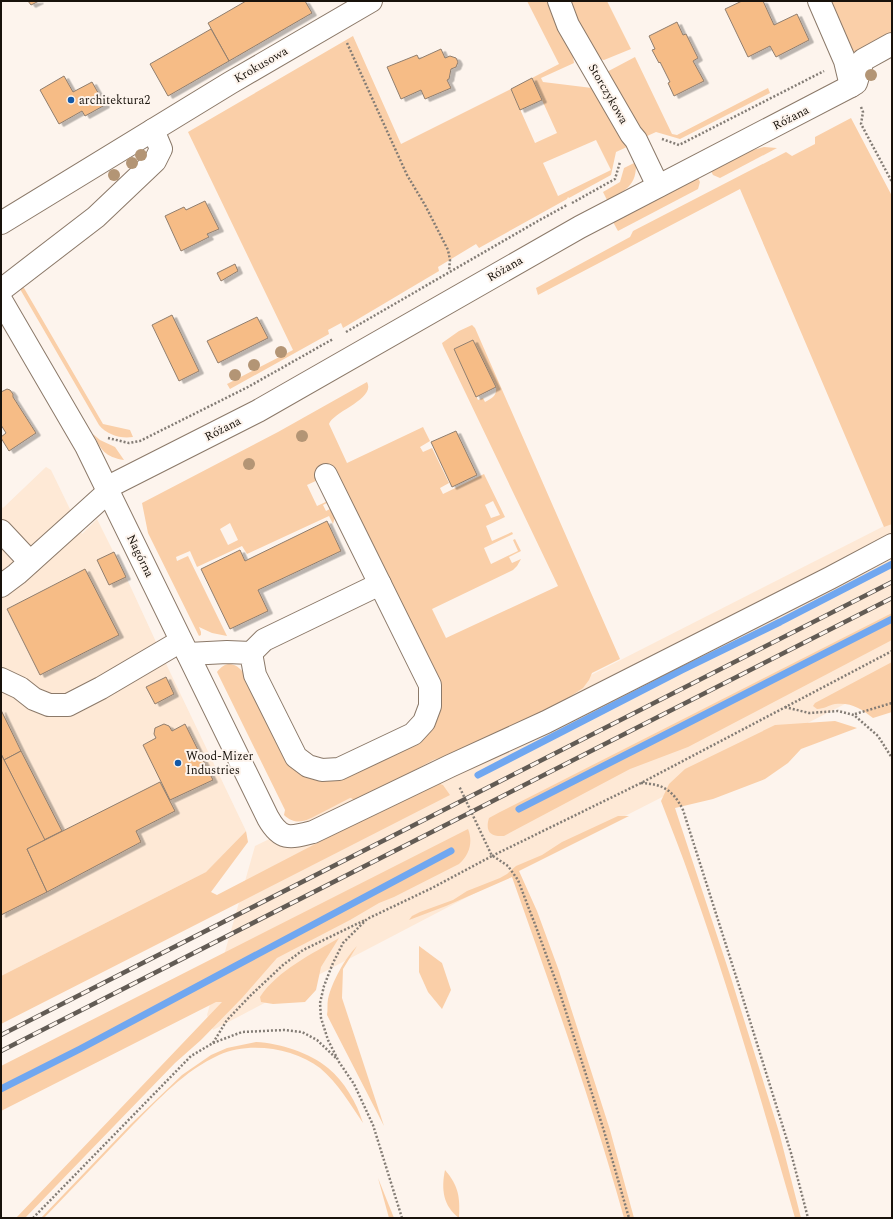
<svg xmlns="http://www.w3.org/2000/svg" width="893" height="1219" font-family="Spectral,serif">
<style>
.built{fill:#fee9d6}
.green{fill:#facfa8;fill-rule:evenodd}
.lines{fill:none;stroke-linecap:round;stroke-linejoin:round}
.stream{stroke:#70a7f0;stroke-width:7}
.building{fill:#f6bc86;stroke:#907e6e;filter:url(#shadow)}
.minor-casing{stroke:#8b7969;stroke-width:24}
.path{stroke:#837c75;stroke-width:2.5;stroke-dasharray:2 2;stroke-linecap:butt}
.minor{stroke:#fff;stroke-width:22}
.rail-casing{stroke:#625b54;stroke-width:4.5}
.rail{stroke:#fdf4ed;stroke-width:3;stroke-dasharray:9;stroke-linecap:butt}
.tree{fill:#b39575}
.poi-dot{fill:#1359a8;stroke:#fdf4ed;stroke-width:1.5}
.labels{text-anchor:middle;dominant-baseline:central;stroke-width:4;stroke-linejoin:round;paint-order:stroke}
.street-label{font-size:12px;fill:#18120b;stroke:#fdf4ed}
.poi-label{font-size:12px;fill:#18120b;stroke:#fdf4ed;text-anchor:start}
</style>
<defs>
<filter id="shadow"><feDropShadow dx="4.5" dy="2.5" stdDeviation="0" flood-color="#0004"/></filter>
</defs>
<rect width="100%" height="100%" fill="#fdf4ed"/>
<g class="built">
<polygon points="46,467 51,470 82,534 97,519 126,577 169,670 246,831 206,872 1,976 1,506 3,508"/>
<polygon points="892,522 892,680 523,868 213,1030 207,1015 255,846 300,824 370,785 469,737"/>
</g>
<g class="green">
<path d="M527,1H550L572,50L574,63L541,78L543,82L592,88L630,143L629,146L616,152L611,175L569,198L568,197L567,199L479,248L476,244L438,267L439,271L343,328L341,323L328,330L329,334L230,389L227,384L229,383L293,350L188,132L353,36L401,144L511,89L535,143L557,133L532,78L559,64ZM596,140L611,170L558,196L543,163Z"/>
<polygon points="565,1 607,1 631,49 604,60 592,57"/>
<polygon points="826,1 892,1 892,34 859,58 848,51"/>
<polygon points="635,57 672,134 677,135 768,88 770,93 680,139 656,132 645,137 603,74"/>
<polygon points="851,118 892,196 892,524 884,527 740,189 538,295 536,288 630,237 633,231 786,152 792,156 815,144 815,137"/>
<polygon points="764,147 777,148 720,178 713,175 711,171 749,151"/>
<path d="M636,162C637,185 626,191 607,200L603,192L620,182L624,168Z"/>
<polygon points="698,178 700,182 698,189 618,231 613,222"/>
<path d="M22,288H24L103,424L130,430L133,437C121,439 107,435 99,425L20,289Z"/>
<path d="M472,325L475,328L620,659L592,673L589,680L583,688L541,716L455,753L433,760L359,801L357,802L351,798H350C340,803 331,808 321,813C308,820 297,827 284,815L285,810L217,672C237,645 256,693 263,707C268,719 274,730 279,742C295,770 318,783 350,773C360,770 370,763 380,758C390,754 401,750 411,744C427,734 438,714 437,695C436,687 434,679 431,671L332,468L318,474L320,479L307,485L317,506L330,500L331,501L323,505L326,511L334,507L336,513L333,524L329,516L247,554L242,546L197,567L190,551L176,557L177,561L188,556L227,636L212,633L199,627L201,632V635L199,636L148,533L142,503L278,432L367,382C376,399 334,411 329,424L347,463L423,427L430,441L420,447L423,452L432,448L449,483L440,488L443,494L484,474L505,517L486,526L492,541L512,532L513,534L484,548L491,564L518,551L513,540L515,539L521,551L509,557L512,563L521,559L517,566L513,570L432,609L446,638L558,586L443,346L442,343L459,331ZM473,340L496,387C497,396 492,398 485,402L483,398L478,400L454,349ZM493,501L500,515L491,518L485,505ZM230,523L238,540L228,545L220,529Z"/>
<path d="M93,434L100,440L115,447L124,460C105,457 101,450 93,434Z"/>
<path d="M892,613V640L688,747L630,769L504,836C490,837 485,831 489,818L500,812Z"/>
<path d="M892,662V712L873,718C862,709 851,702 835,704C829,705 824,709 817,709L813,706L815,703Z"/>
<path d="M835,721L857,728L801,749L788,763L765,779L713,799L675,808L731,978L779,1132L801,1218H795C763,1106 730,991 691,881C682,854 671,828 661,801L669,784L685,769L775,725Z"/>
<polygon points="437,783 443,785 450,795 1,1024 1,976 206,872 246,831 248,842 211,892 217,895 425,787"/>
<path d="M618,816H629L519,871L537,911L559,971L610,1130L634,1218H624C592,1103 552,990 512,877L446,906L409,920L412,916L420,912L453,900L467,891L500,878L507,874L516,866L542,855L562,842Z"/>
<path d="M468,829C473,841 470,855 459,864L394,897L379,903L350,920L277,958L242,998L201,1040L175,1063L25,1218H16L222,1002H216L1,1111V1066Z"/>
<path d="M339,938L321,967L316,990L305,1002L273,1004L261,1002L260,997C278,970 312,954 339,938Z"/>
<path d="M357,946L343,969L342,998L384,1126L327,1015C328,1010 327,1004 328,999C332,982 345,958 357,946Z"/>
<polygon points="419,946 442,963 451,990 442,1009 428,992 419,972"/>
<path d="M256,1042C280,1043 310,1053 328,1068C344,1081 357,1103 363,1123C350,1104 338,1083 320,1068C294,1048 249,1041 219,1055C184,1071 159,1099 132,1126C103,1156 74,1187 44,1218H41L131,1124L182,1075L211,1055L227,1048Z"/>
<path d="M445,1170C459,1186 460,1198 459,1218C443,1206 441,1189 445,1170Z"/>
<polygon points="378,1178 394,1218 389,1218"/>
</g>
<g class="lines">
<g class="stream">
<polyline points="478,775 682,670 780,622 892,564"/>
<polyline points="519,809 892,619"/>
<polyline points="1,1089 80,1049 451,851"/>
</g>
</g>
<g class="building">
<polygon points="28,1 39,1 31,5"/>
<polygon points="246,1 305,1 312,13 229,61 208,23"/>
<polygon points="742,1 763,1 774,25 797,14 809,40 776,57 770,46 748,57 725,9"/>
<polygon points="677,22 683,35 686,34 698,58 693,61 704,81 674,96 668,83 670,82 660,62 659,63 652,50 655,49 649,36"/>
<polygon points="211,29 229,61 168,96 150,64"/>
<polygon points="441,49 445,58 450,56 456,58 458,62 456,67 451,69 449,79 447,80 451,88 425,99 421,90 401,99 387,67 417,55 419,59"/>
<polygon points="64,76 73,92 92,82 105,105 85,116 82,111 59,124 40,90"/>
<polygon points="532,78 542,100 520,110 511,89"/>
<polygon points="205,201 219,229 207,234 209,237 181,251 165,216 184,207 186,210"/>
<polygon points="235,264 238,271 221,281 217,273"/>
<polygon points="172,315 199,371 179,381 152,325"/>
<polygon points="257,317 268,338 218,363 207,341"/>
<polygon points="473,340 496,387 476,397 454,349"/>
<polygon points="7,389 10,390 13,394 13,397 36,433 9,451 1,438 1,437 6,433 1,425 1,392"/>
<polygon points="456,431 477,475 452,487 431,442"/>
<polygon points="327,521 341,551 258,590 268,611 230,629 201,569 240,550 245,561"/>
<polygon points="114,552 126,577 109,585 97,560"/>
<polygon points="85,569 119,635 40,675 7,609"/>
<polygon points="166,677 174,694 155,704 146,687"/>
<polygon points="1,710 21,751 4,760 1,754"/>
<polygon points="164,724 169,726 172,731 185,724 213,780 170,800 143,745 156,738 154,734 155,728"/>
<polygon points="21,751 62,831 44,840 4,760"/>
<polygon points="1,754 45,840 27,849 47,892 1,915"/>
<polygon points="160,782 175,811 136,831 141,842 47,892 27,849"/>
</g>
<g class="lines">
<g class="minor-casing">
<g id="minor">
<polyline points="559,1 568,25 631,134 636,140 658,186"/>
<polyline points="819,1 845,61 851,86"/>
<polyline points="1,223 230,83 371,1"/>
<polyline points="1,290 96,217 155,161 161,149 153,130"/>
<path d="M1,300L86,446L268,818C281,841 290,838 313,832L450,766L546,722L830,578L892,545"/>
<polyline points="106,488 258,411 580,227 851,86 856,83 863,60 892,44"/>
<polyline points="1,531 30,562"/>
<polyline points="1,586 17,574 108,492"/>
<polyline points="251,653 264,640 380,584"/>
<polyline points="188,654 227,652 251,653 255,675 296,757 308,766 322,770 339,769 413,734 424,722 430,706 430,685 326,475"/>
<polyline points="1,679 20,688 34,699 49,705 68,705 101,688 181,641"/>
</g>
</g>
<g class="path">
<polyline points="347,43 407,175 425,205 448,250 450,260 449,271"/>
<polyline points="861,107 863,112 861,124 892,182"/>
<polyline points="662,139 679,145 824,71"/>
<polyline points="572,203 615,179 620,162"/>
<polyline points="346,332 538,221 567,205"/>
<polyline points="108,438 129,443 140,441 248,387 333,339"/>
<polyline points="785,707 809,713 838,711 854,715 878,736 892,758"/>
<polyline points="855,714 892,703"/>
<path d="M641,783C663,784 673,790 683,810L740,989L791,1153L808,1218"/>
<polyline points="492,856 641,783 892,651"/>
<polyline points="493,856 508,866 518,880 536,927 558,987 604,1131 629,1218"/>
<polyline points="213,1043 242,1032 284,1030 302,1032 317,1040 336,1058"/>
<polyline points="33,1218 191,1056 213,1043 227,1020 251,995 283,965 303,950 365,920"/>
<polyline points="402,1218 373,1125 354,1084 339,1062 328,1040 321,1018 320,1003 324,986 333,963 343,943 367,919 432,888 492,856 459,786"/>
</g>
<use href="#minor" class="minor"/>
<g class="rail-casing">
<g id="rail">
<polyline points="1,1035 892,582"/>
<polyline points="1,1051 892,598"/>
</g>
</g>
<use href="#rail" class="rail"/>
</g>
<g class="tree">
<circle cx="871" cy="75" r="6"/>
<circle cx="141" cy="155" r="6"/>
<circle cx="132" cy="163" r="6"/>
<circle cx="114" cy="175" r="6"/>
<circle cx="281" cy="352" r="6"/>
<circle cx="254" cy="365" r="6"/>
<circle cx="235" cy="375" r="6"/>
<circle cx="302" cy="436" r="6"/>
<circle cx="249" cy="464" r="6"/>
</g>
<g class="poi-dot">
<circle cx="71" cy="100" r="4"/>
<circle cx="178" cy="763" r="4"/>
</g>
<g class="labels">
<g class="street-label">
<text transform="translate(261 65) rotate(-30)">Krokusowa</text>
<text transform="translate(608 94) rotate(60)">Storczykowa</text>
<text transform="translate(791 118) rotate(-27)">Różana</text>
<text transform="translate(505 269) rotate(-30)">Różana</text>
<text transform="translate(223 429) rotate(-27)">Różana</text>
<text transform="translate(140 556) rotate(64)">Nagórna</text>
</g>
<g class="poi-label">
<text x="79" y="100">architektura2</text>
<text x="186" y="756">Wood-Mizer<tspan x="186" dy="14">Industries</tspan></text>
</g>
</g>
<rect width="893" height="1219" fill="none" stroke="#18120b" stroke-width="4"/>
</svg>
